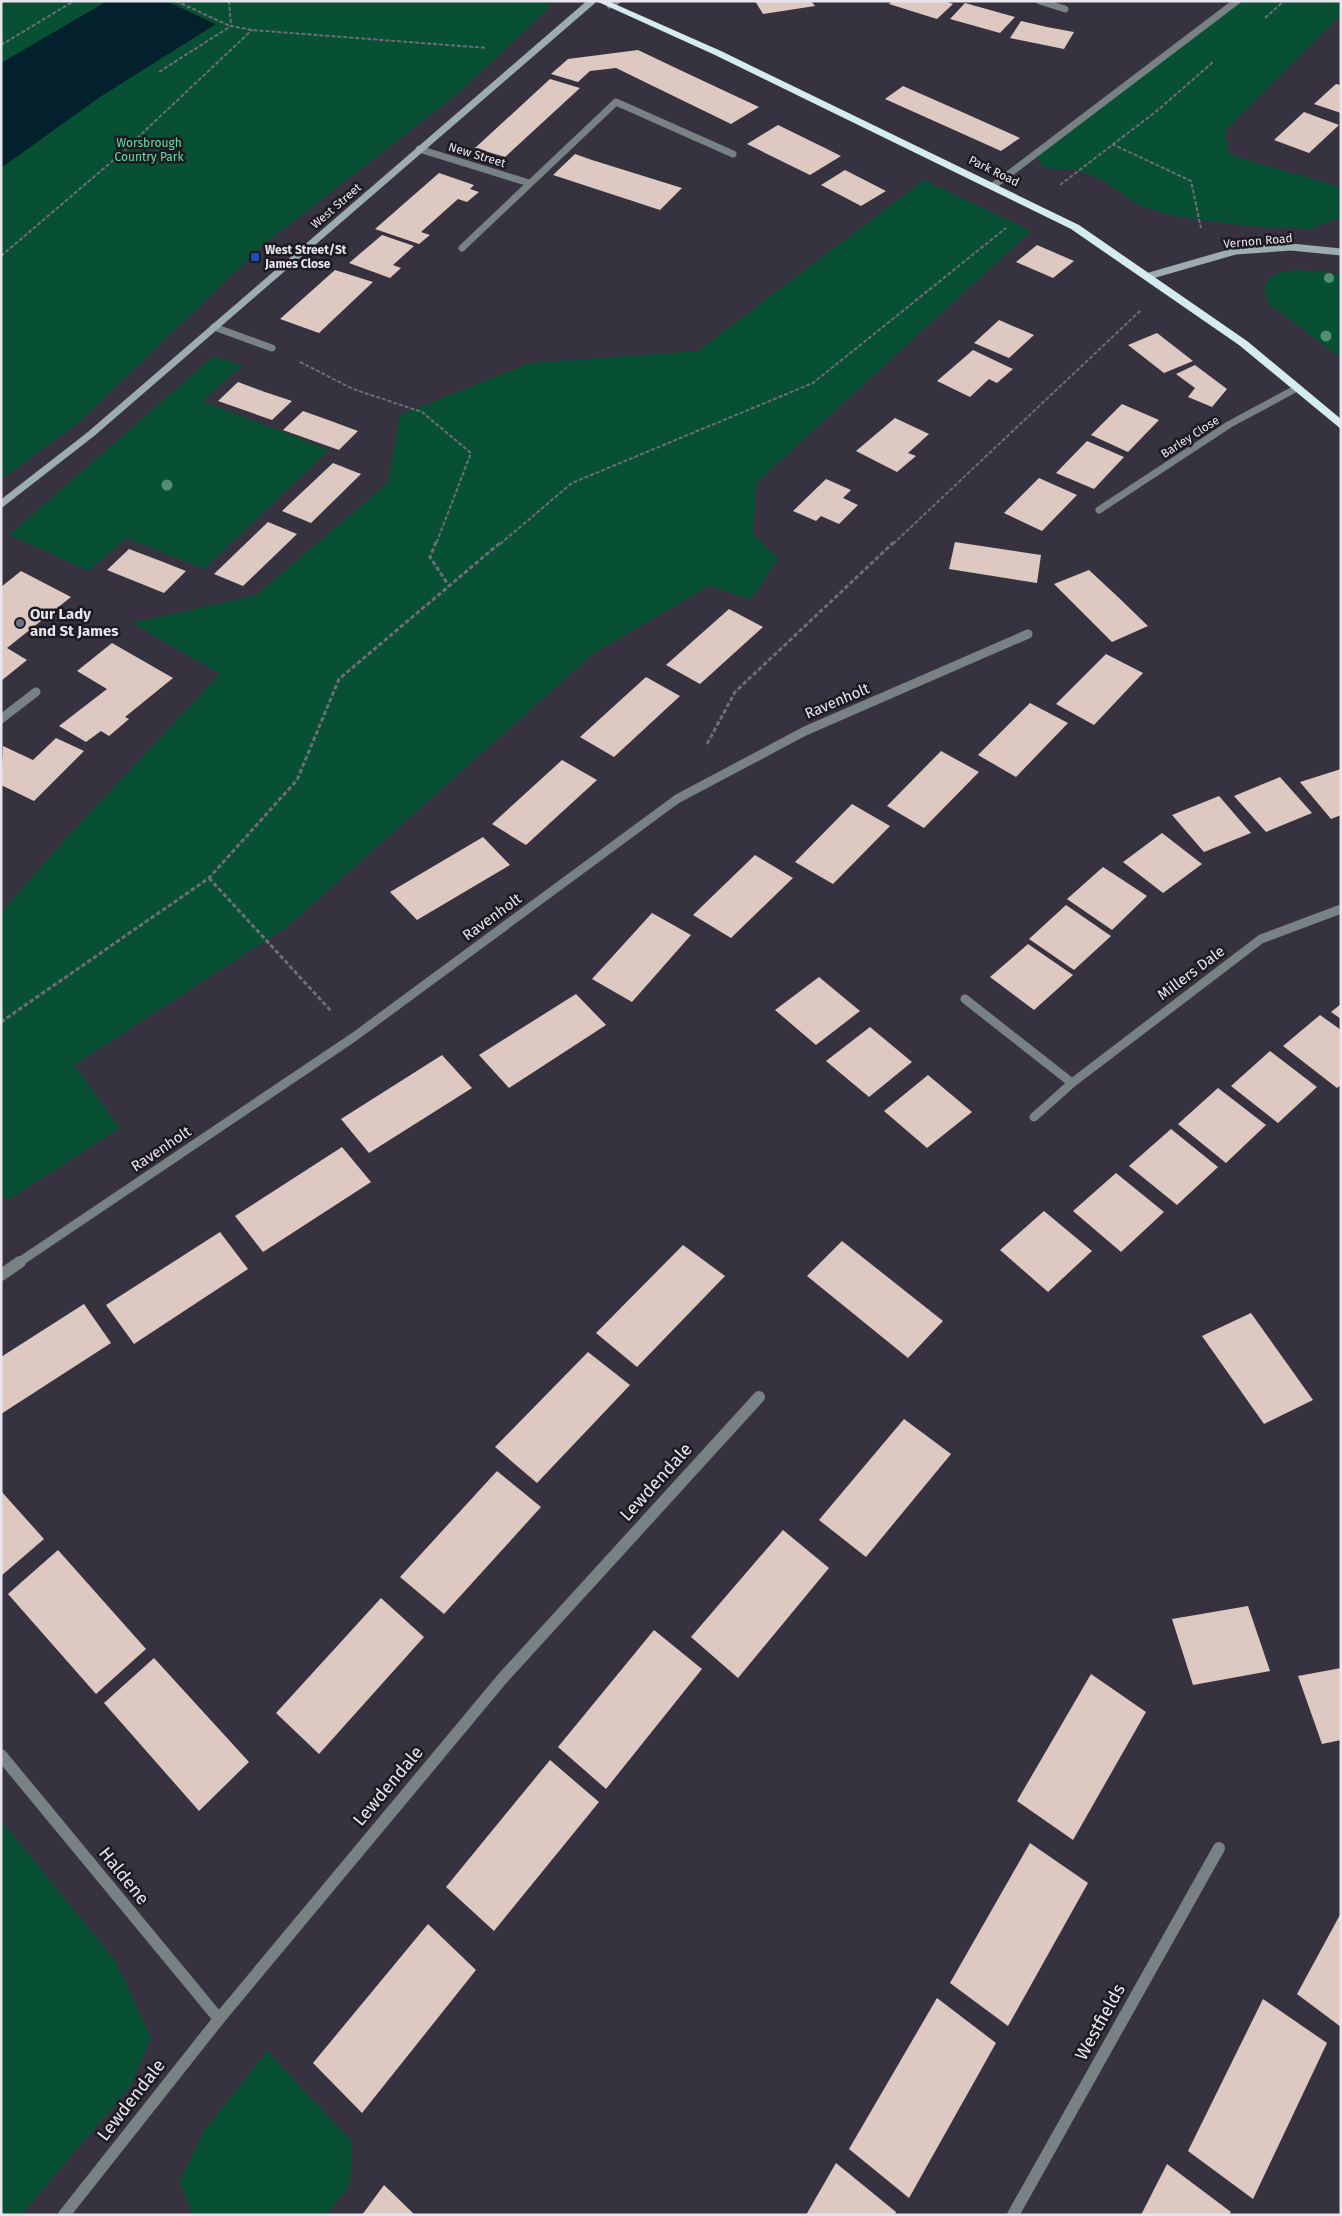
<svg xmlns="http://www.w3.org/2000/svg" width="1342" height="2216" font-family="'Fira Sans',sans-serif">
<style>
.green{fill:#075034}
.water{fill:#02212c}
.building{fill:#ddc9c1}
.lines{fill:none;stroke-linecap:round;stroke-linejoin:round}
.path-far1{stroke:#706c78;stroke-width:2;stroke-dasharray:4 2;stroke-linecap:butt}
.path{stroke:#706c78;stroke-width:3;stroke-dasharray:4.5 2.5;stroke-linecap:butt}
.lane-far1{stroke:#788183;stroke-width:7}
.lane{stroke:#788183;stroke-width:9}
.street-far2{stroke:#788183;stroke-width:7}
.street-far1{stroke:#788183;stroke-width:9}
.street{stroke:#788183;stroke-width:12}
.secondary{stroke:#9dacaf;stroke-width:7}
.highway{fill:#d4ebf0;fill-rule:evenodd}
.tree{fill:#508e76}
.transit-dot{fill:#1a4fb4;stroke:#1d1b21;stroke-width:2}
.worship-dot{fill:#6b7280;stroke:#1d1b21;stroke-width:2}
.labels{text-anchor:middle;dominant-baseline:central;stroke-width:5;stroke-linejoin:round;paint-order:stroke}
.far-park-label{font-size:12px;fill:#64daa3;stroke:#1d1b21}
.far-street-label{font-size:12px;fill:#e8e5ee;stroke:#1d1b21}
.far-poi-label{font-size:12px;font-weight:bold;fill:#e8e5ee;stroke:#1d1b21;text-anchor:start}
.poi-label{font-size:15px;font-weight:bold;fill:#e8e5ee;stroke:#1d1b21;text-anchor:start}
.street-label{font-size:15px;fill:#e8e5ee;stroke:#1d1b21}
.near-street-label{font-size:18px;fill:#e8e5ee;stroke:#1d1b21}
</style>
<rect width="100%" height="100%" fill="#37323f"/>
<g class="green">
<polygon points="1,1 543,1 552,5 455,96 263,245 79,422 1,480"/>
<path d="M1240,1H1341V15L1225,130L1229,154C1266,167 1304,175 1341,188L1339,218L1310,229L1249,226L1178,217L1138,205L1102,180L1077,170L1043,168L1037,156Z"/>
<polygon points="924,180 1031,231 757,482 753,534 778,559 751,599 709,586 594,653 287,927 74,1065 120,1128 7,1201 1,1194 1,913 69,835 220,674 132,623 256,595 388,483 400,415 530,363 698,351"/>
<polygon points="1299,270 1341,274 1341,358 1268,303 1264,290 1268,279 1281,272"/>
<polygon points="214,356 242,366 202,401 329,450 204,569 126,538 89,571 9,535"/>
<polygon points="1,1820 116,1962 151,2038 130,2087 21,2215 1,2215"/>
<polygon points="267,2051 352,2142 350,2184 327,2215 192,2215 180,2181 204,2131"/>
</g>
<polygon class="water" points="107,1 166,1 216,24 100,97 1,168 1,63"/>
<g class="building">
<polygon points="755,1 811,1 815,6 763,14"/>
<polygon points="892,1 945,1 953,4 937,19 889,4"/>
<polygon points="965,3 1015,17 1000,33 950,19"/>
<polygon points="1021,21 1047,27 1074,32 1064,49 1010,38"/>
<polygon points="638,50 680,70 759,107 731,124 616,68 590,71 578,82 551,74 568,59"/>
<polygon points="550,79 580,88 505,157 475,148"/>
<polygon points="1336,84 1341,85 1341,113 1314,104"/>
<polygon points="903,86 953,108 1020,138 1001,151 885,99"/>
<polygon points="1304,112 1339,125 1309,153 1274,140"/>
<polygon points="778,125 825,148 841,156 810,175 747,144"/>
<polygon points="575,154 592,160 682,188 660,210 553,175"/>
<polygon points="845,170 886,191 861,206 821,185"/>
<polygon points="439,173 474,185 470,189 479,192 467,202 458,199 421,232 430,235 419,244 375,229"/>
<polygon points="382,235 414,246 393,265 401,268 390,278 349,263"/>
<polygon points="1037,245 1074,261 1053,278 1016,262"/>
<polygon points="335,270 373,282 319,333 280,319"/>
<polygon points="999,320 1034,335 1009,358 974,343"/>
<polygon points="1157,333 1193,361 1164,373 1128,345"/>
<polygon points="973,350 1013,369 997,383 989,379 970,397 937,381"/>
<polygon points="1195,365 1227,389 1212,407 1188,397 1195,388 1176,374"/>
<polygon points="238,382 265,392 292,401 272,420 218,401"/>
<polygon points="1122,404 1159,420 1128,452 1091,435"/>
<polygon points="303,411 331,421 358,431 339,450 283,430"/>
<polygon points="895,418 929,434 908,453 916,456 897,472 856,451"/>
<polygon points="1087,441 1124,457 1094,489 1056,473"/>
<polygon points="333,463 361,474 311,523 282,511"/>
<polygon points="1039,478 1077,495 1042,531 1004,513"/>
<polygon points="826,479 851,490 843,498 858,505 839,524 821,516 816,521 793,511"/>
<polygon points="268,522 297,534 243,586 214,574"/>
<polygon points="955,542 1041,555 1037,583 949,569"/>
<polygon points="129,549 158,560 186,571 164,593 107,570"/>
<polygon points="1089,570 1118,597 1148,626 1112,642 1054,584"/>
<polygon points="21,571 71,597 7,648 27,660 1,681 1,587"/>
<polygon points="729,609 763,627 700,684 666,665"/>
<polygon points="112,643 173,678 125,717 129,719 109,736 101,731 86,742 59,726 107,689 77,671"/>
<polygon points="1106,654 1143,673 1094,725 1056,704"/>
<polygon points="646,677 680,696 614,757 580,737"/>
<polygon points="1030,703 1068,723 1016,777 978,755"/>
<polygon points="56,738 84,751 34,801 1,785 3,746 33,760"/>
<polygon points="941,751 979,772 924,828 887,806"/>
<polygon points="562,760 597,780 526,845 492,824"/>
<polygon points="1341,769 1341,815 1331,819 1300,782"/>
<polygon points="1280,777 1312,813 1266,832 1234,796"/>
<polygon points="1219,796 1251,833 1204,852 1172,815"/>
<polygon points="852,804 890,826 833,884 795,862"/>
<polygon points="1162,833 1202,864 1163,893 1123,862"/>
<polygon points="483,837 510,865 417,920 390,892"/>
<polygon points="755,855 793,878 731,938 693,915"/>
<polygon points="1103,867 1147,896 1112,930 1067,899"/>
<polygon points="1066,905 1111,936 1074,970 1029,939"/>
<polygon points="652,913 691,935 632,1002 592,979"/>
<polygon points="1028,944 1073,975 1034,1010 990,977"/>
<polygon points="819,977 860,1011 816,1045 775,1010"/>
<polygon points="576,994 606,1025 509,1088 479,1055"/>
<polygon points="1341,1004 1341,1019 1331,1012"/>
<polygon points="1320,1015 1341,1030 1341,1085 1337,1088 1283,1046"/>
<polygon points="870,1027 912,1062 869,1097 826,1061"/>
<polygon points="1270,1051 1317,1087 1278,1123 1231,1086"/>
<polygon points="442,1055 472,1088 369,1153 341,1119"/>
<polygon points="928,1075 972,1112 927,1148 884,1111"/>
<polygon points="1218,1088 1266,1125 1226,1163 1178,1124"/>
<polygon points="1171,1129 1218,1167 1177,1205 1129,1166"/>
<polygon points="342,1147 371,1182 263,1252 235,1216"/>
<polygon points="1116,1173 1164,1212 1121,1252 1073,1211"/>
<polygon points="1044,1211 1092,1251 1048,1292 1000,1250"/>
<polygon points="220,1232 248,1269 134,1344 106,1305"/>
<polygon points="842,1241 943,1321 908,1358 807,1276"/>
<polygon points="683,1245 725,1276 637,1367 596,1333"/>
<polygon points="84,1304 111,1343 1,1414 1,1357"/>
<polygon points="1251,1313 1313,1400 1264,1424 1202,1336"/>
<polygon points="588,1352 630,1385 537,1483 495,1447"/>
<polygon points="904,1419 951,1454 866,1557 819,1520"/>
<polygon points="497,1471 541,1507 444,1614 400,1577"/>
<polygon points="1,1491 44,1539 1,1576"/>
<polygon points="783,1530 829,1568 738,1678 691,1637"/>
<polygon points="58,1550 146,1649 96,1694 8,1594"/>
<polygon points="381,1598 424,1637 319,1754 276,1713"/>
<polygon points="1248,1606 1270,1671 1193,1685 1172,1619"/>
<polygon points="654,1630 702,1669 606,1789 558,1747"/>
<polygon points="154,1658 249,1762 199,1811 104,1703"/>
<polygon points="1341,1668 1341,1740 1322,1744 1298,1676"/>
<polygon points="1091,1674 1146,1712 1073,1840 1017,1801"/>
<polygon points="550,1760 599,1802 494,1931 446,1887"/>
<polygon points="1030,1843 1088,1883 1008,2026 950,1983"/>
<polygon points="1341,1913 1341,2027 1297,1994"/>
<polygon points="428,1924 476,1970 362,2113 313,2063"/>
<polygon points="937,1998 996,2043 909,2198 849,2149"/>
<polygon points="1263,1999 1327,2043 1253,2199 1188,2151"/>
<polygon points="836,2163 896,2212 895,2215 806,2215"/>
<polygon points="1167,2164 1231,2212 1229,2215 1141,2215"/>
<polygon points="384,2185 415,2215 362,2215"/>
</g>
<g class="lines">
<g class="path-far1">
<polyline points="176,1 230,26"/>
<polyline points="229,1 231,26 252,30 487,48"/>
<polyline points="1265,18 1284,1"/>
<polyline points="1,45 74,1"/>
<polyline points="159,72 231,26"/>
<polyline points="1112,144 1191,181 1201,228"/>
<polyline points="1060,185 1158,110 1213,62"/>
<polyline points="1,256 116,158 252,30"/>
<polyline points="300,362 353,389 422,412 471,453 436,544"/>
<polyline points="500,544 572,483 813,383 1006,228"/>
<polyline points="893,544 1141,310"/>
</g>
<g class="path">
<polyline points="436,542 430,557 449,586"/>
<polyline points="707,744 735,692 894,542"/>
<polyline points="209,878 332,1012"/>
<polyline points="1,1022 209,878 297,780 339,679 501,542"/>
</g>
<g class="lane-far1">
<polyline points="993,186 1237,1"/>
<polyline points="462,248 616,102 733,154"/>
<polyline points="214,327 272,348"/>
</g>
<polyline class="lane" points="1,719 36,692"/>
<g class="street-far2">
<polyline points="1040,1 1065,9"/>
<polyline points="610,5 617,1"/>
<polyline points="419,149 529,183"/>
<polyline points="1099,510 1230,424 1297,388"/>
</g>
<g class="street-far1">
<polyline points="965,999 1072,1083 1261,939 1341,909"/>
<polyline points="1034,1117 1072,1083"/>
<polyline points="18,1263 354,1037 677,799 805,731 1028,634"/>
</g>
<g class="street">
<polyline points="1,1275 20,1262"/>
<polyline points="1,1755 219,2019"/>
<polyline points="64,2215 219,2019 502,1679 759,1397"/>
<polyline points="1013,2215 1219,1848"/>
</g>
<g class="secondary">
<polyline points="1149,276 1236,251 1291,247 1341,252"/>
<polyline points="1,504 91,434 592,1"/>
</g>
<polygon class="highway" points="596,1 608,1 721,51 1079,225 1247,341 1341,419 1341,429 1239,345 1071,229 715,55"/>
</g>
<g class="tree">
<circle cx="1329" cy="278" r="5"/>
<circle cx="1326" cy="336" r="5.5"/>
<circle cx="167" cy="485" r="5.5"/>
</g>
<rect class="transit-dot" x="250" y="252" width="10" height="10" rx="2.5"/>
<circle class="worship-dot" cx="20" cy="623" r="5"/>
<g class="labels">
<g class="far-park-label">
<text x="149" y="143">Worsbrough<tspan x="149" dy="14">Country Park</tspan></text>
</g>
<g class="far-street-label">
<text transform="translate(477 155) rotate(17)">New Street</text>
<text transform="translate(994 171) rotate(26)">Park Road</text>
<text transform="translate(336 206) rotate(-41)">West Street</text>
<text transform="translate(1258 241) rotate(-5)">Vernon Road</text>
<text transform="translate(1190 437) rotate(-33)">Barley Close</text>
</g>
<g class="far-poi-label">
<text x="265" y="250">West Street/St<tspan x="265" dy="14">James Close</tspan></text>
</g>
<g class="poi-label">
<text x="30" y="614">Our Lady<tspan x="30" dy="17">and St James</tspan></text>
</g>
<g class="street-label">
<text transform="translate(837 701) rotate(-23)">Ravenholt</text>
<text transform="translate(492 917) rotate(-36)">Ravenholt</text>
<text transform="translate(1191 973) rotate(-37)">Millers Dale</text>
<text transform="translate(161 1149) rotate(-34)">Ravenholt</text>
</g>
<g class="near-street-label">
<text transform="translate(656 1482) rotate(-48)">Lewdendale</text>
<text transform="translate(388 1786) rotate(-50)">Lewdendale</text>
<text transform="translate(124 1876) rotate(51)">Haldene</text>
<text transform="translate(1100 2022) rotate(-61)">Westfields</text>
<text transform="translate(131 2100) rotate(-52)">Lewdendale</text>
</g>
</g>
<rect width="1342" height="2216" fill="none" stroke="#e8e5ee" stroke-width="5"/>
</svg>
